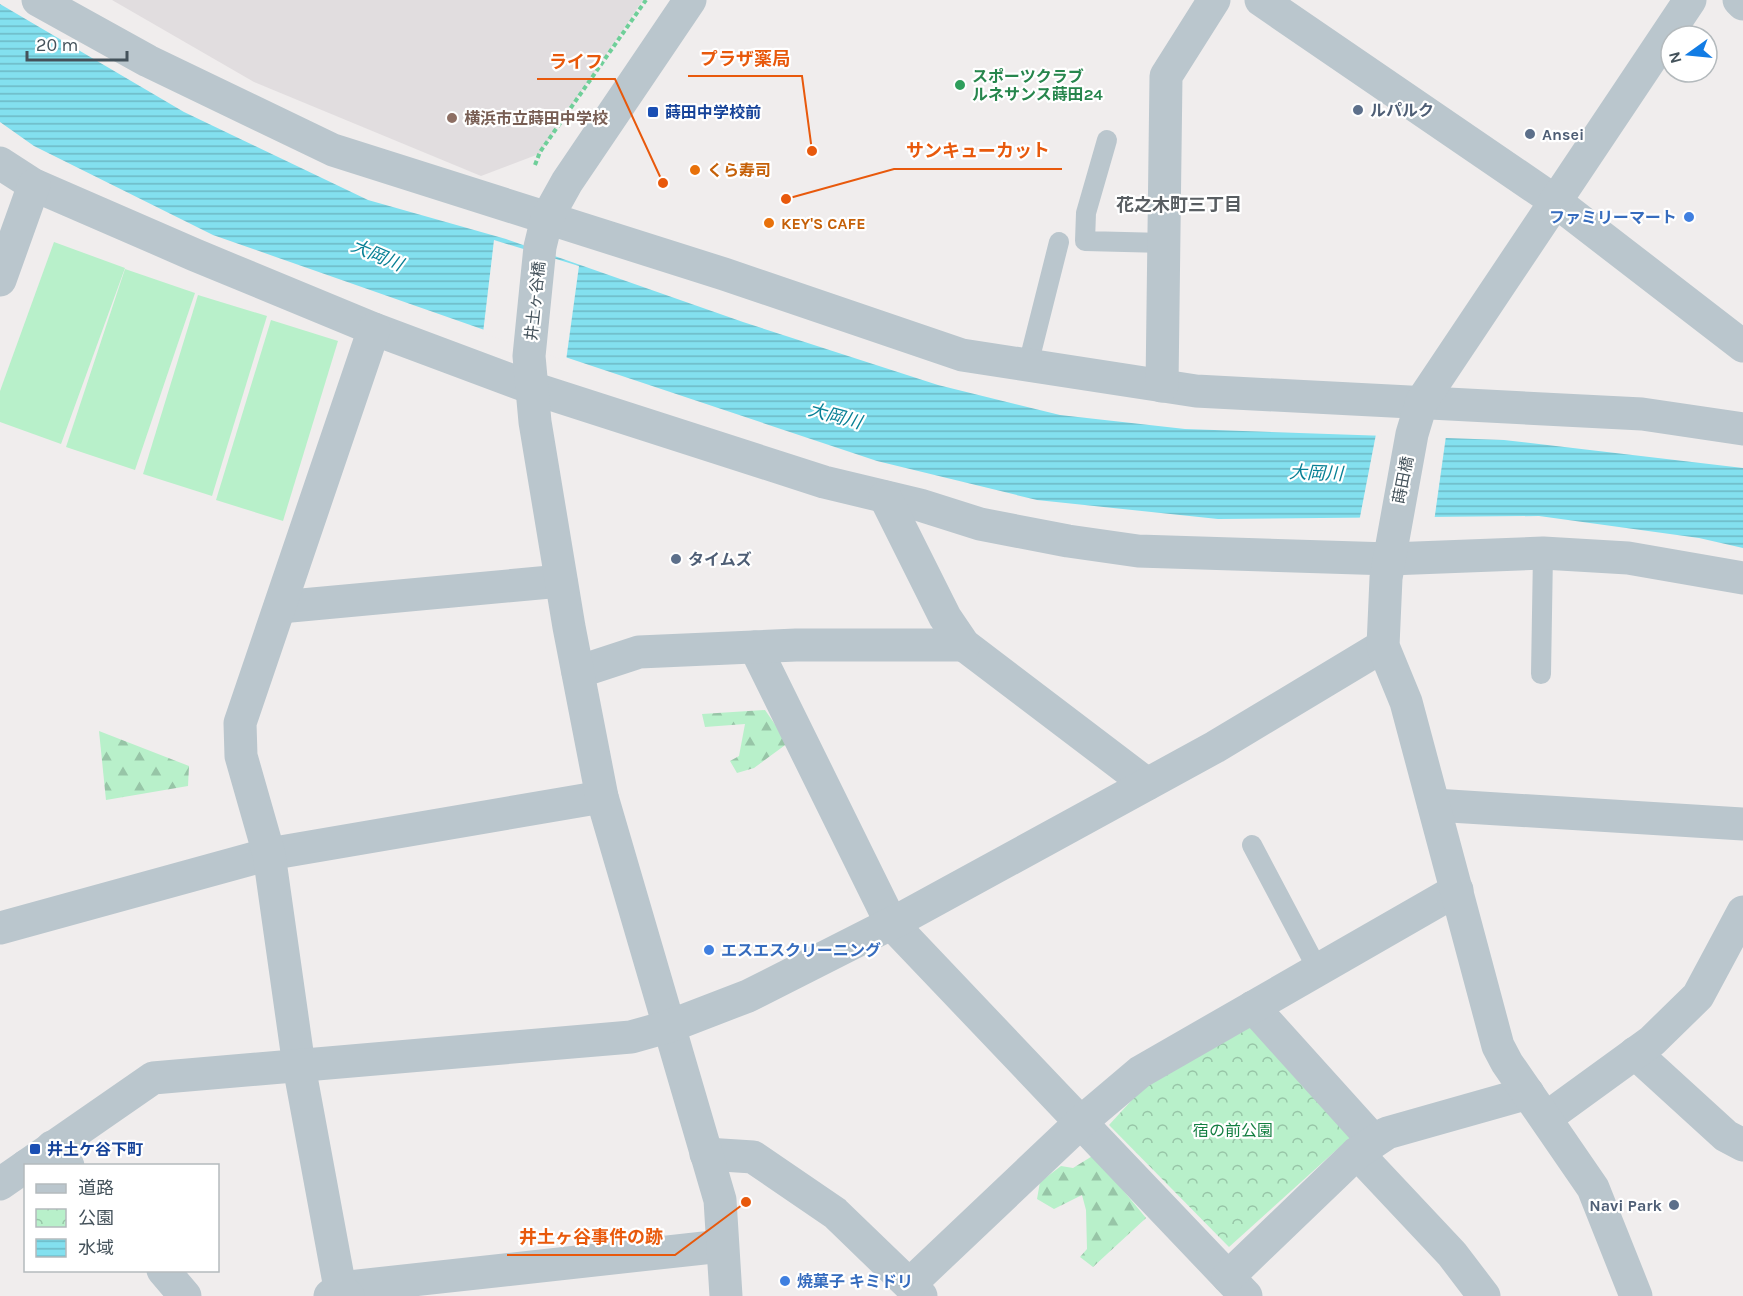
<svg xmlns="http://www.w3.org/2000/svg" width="1743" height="1296" font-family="Karla,'Noto Sans JP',sans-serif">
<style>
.education{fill:#e1dddf}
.forest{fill:url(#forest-firs)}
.park{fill:url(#park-crowns)}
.pitch{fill:#b8f0ca}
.water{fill:url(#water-rules)}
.pier{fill:#f0eded}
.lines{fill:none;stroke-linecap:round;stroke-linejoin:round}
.path{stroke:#6fcf99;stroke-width:4;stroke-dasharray:4.5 3;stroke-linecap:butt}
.service{stroke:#bac6cd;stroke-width:20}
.minor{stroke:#bac6cd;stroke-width:33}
.tertiary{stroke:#bac6cd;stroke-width:33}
.leisure-dot{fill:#2e9e5b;stroke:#fff;stroke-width:2}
.service-dot{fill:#5c6f8a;stroke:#fff;stroke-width:2}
.transit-dot{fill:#1a4fb4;stroke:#fff;stroke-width:2}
.education-dot{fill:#8d6e63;stroke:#fff;stroke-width:2}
.food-dot{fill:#e8710a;stroke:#fff;stroke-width:2}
.shop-dot{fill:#3f7fe0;stroke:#fff;stroke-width:2}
.labels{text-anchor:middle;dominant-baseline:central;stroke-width:4.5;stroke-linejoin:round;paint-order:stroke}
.leisure-label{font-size:16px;font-weight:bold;fill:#27864d;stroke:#fff;text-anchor:start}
.service-label{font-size:16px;font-weight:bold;fill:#4e5e75;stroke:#fff;text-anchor:start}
.transit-label{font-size:16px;font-weight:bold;fill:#164399;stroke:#fff;text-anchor:start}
.education-label{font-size:16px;font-weight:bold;fill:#785e54;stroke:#fff;text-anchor:start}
.food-label{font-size:16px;font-weight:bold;fill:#c56008;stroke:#fff;text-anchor:start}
.shop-label{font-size:16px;font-weight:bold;fill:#366cbe;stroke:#fff;text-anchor:start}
.street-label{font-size:16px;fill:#44525b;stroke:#fff}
.park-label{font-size:16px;fill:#137e41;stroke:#fff}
.neighbourhood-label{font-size:18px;font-weight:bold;fill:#595e62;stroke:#fff}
.water-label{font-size:18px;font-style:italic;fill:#088095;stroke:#fff}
.leader{fill:none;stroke:#e8590c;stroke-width:2}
.callout-dot{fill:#e8590c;stroke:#fff;stroke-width:2}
.callout-label{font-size:18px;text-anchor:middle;font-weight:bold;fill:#e8590c;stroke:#fff;stroke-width:4.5;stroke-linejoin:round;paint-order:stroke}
</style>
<defs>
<pattern id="forest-firs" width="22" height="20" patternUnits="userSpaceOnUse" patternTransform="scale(1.5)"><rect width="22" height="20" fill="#b8f0ca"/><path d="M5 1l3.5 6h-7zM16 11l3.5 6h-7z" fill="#97c5a7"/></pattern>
<pattern id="park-crowns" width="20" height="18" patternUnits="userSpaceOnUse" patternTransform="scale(1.5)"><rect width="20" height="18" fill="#b8f0ca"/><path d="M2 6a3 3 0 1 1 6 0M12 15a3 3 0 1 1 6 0" fill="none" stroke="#97c5a7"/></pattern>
<pattern id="water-rules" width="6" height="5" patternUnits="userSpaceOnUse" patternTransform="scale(1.5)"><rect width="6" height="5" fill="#83e0ef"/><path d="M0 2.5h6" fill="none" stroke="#6db8c5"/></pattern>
</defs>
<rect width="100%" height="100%" fill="#f0eded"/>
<polygon class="education" points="112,0 643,0 539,154 481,176 254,82"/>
<g class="forest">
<polygon points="765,710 788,743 754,768 737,773 730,761 739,756 745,724 705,727 702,714"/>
<polygon points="99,731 189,766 188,786 106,800"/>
<polygon points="1094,1155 1146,1218 1093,1267 1080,1257 1087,1249 1086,1210 1082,1195 1054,1209 1037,1199 1040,1182 1061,1166 1073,1168"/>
</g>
<polygon class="park" points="1249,1024 1353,1135 1229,1247 1109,1125 1153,1077"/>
<g class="pitch">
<polygon points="54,242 125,268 61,444 0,422 0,391"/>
<polygon points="125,269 195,293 135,470 66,447"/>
<polygon points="198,295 267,316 212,496 143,474"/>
<polygon points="271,320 338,341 283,521 216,500"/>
</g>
<polygon class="water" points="0,4 184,112 368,200 506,239 743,322 938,385 1060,415 1185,429 1504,440 1743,468 1743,548 1699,538 1539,516 1218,519 1037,500 877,461 496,334 213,235 34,146 0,122"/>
<g class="pier">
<polygon points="494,240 579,266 566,361 483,333"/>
<polygon points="1376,434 1446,436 1434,522 1359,522"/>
</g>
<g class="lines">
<polyline class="path" points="535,165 540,152 646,0"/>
<g class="service">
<polyline points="1107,140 1086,213 1085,241 1164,243"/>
<polyline points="1028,365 1059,242"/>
<polyline points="1541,674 1543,553"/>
<polyline points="1252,845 1318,970"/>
</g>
<g class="minor">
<polyline points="38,0 148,61 333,150 724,274 962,355 1196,391 1642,414 1743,429"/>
<polyline points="1261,0 1555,201 1743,346"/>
<polyline points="1739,0 1743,4"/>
<polyline points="0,163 34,185 195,255 374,329 532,388 824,482 920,505 980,524 1068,541 1138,551 1390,559 1543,553 1628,558 1743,578"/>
<polyline points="0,280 34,185"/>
<polyline points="1162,386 1166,76 1214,0"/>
<polyline points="885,497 945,617 964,645 1147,784"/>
<polyline points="280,607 561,581"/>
<polyline points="755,647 891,923 1246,1296"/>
<polyline points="578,672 639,652 796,645 964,645"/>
<polyline points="1434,805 1743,824"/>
<polyline points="0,928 269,854 602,797"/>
<polyline points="1253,1007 1374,1141"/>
<polyline points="1635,1053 1726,1136 1743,1145"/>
<polyline points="1546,1118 1652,1041 1698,996 1743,912"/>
<polyline points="52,1147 68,1166"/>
<polyline points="1357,1153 1452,1254 1484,1296"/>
<polyline points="706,1154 753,1157 835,1213 921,1296"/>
<polyline points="163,1270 185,1296"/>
<polyline points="1228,1277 1357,1153 1387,1133 1528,1093"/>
<polyline points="910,1284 1081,1122 1140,1072 1457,890"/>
<polyline points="330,1296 340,1288 722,1246"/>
<polyline points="348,1296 340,1288 299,1066 269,854 241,756 240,723 374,329"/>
</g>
<g class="tertiary">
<polyline points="690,0 567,182 547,218 540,247 529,356 535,422 569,627 602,797 720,1200 726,1296"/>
<polyline points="26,1166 153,1078 631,1037 670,1026 748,996 906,916 1215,747 1383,646"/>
<polyline points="0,1184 26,1166"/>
<polyline points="1636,1296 1593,1188 1507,1063 1498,1046 1406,702 1383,646 1386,578 1412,434 1422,401 1690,0"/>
</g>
</g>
<circle class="leisure-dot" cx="960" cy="85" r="6"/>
<g class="service-dot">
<circle cx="1358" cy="110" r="6"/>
<circle cx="1530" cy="134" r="6"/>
<circle cx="676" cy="559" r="6"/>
<circle cx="1674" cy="1205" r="6"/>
</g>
<g class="transit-dot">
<rect x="647" y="106" width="12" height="12" rx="3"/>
<rect x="29" y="1143" width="12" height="12" rx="3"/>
</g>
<circle class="education-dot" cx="452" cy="118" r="6"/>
<g class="food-dot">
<circle cx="695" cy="170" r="6"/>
<circle cx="769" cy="223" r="6"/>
</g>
<g class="shop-dot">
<circle cx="1689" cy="217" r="6"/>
<circle cx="709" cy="950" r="6"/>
<circle cx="785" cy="1281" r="6"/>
</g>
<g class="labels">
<g class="leisure-label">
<text x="972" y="76">スポーツクラブ<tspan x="972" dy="18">ルネサンス蒔田24</tspan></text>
</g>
<g class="service-label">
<text x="1370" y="110">ルパルク</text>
<text x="1542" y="134">Ansei</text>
<text x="688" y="559">タイムズ</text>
<text x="1662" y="1205" text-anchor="end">Navi Park</text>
</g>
<g class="transit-label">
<text x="665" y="112">蒔田中学校前</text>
<text x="47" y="1149">井土ケ谷下町</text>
</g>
<g class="education-label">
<text x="464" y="118">横浜市立蒔田中学校</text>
</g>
<g class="food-label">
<text x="707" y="170">くら寿司</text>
<text x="781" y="223">KEY'S CAFE</text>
</g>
<g class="shop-label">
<text x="1677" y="217" text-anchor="end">ファミリーマート</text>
<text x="721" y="950">エスエスクリーニング</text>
<text x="797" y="1281">焼菓子 キミドリ</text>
</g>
<g class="street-label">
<text transform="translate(535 301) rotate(-84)">井土ヶ谷橋</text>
<text transform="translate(1403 480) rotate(-79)">蒔田橋</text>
</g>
<g class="park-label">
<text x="1233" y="1130">宿の前公園</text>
</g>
<g class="neighbourhood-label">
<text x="1179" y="205">花之木町三丁目</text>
</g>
<g class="water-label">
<text transform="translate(377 255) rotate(23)">大岡川</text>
<text transform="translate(835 416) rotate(15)">大岡川</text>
<text transform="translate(1316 473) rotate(2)">大岡川</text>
</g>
</g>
<path class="leader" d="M812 151L802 76H688M663 183L615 79H537M786 199L894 169H1062M746 1202L675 1255H507"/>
<g class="callout-dot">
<circle cx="812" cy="151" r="6"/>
<circle cx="663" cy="183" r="6"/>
<circle cx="786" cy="199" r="6"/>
<circle cx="746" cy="1202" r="6"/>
</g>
<g class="callout-label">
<text x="745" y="65">プラザ薬局</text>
<text x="576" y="68">ライフ</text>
<text x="978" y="157">サンキューカット</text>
<text x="591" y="1243">井土ヶ谷事件の跡</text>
</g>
<rect x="24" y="1164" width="195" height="108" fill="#ffffff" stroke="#b4babd" stroke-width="1.5"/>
<rect x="36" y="1184" width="30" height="9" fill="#bac6cd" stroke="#b4babd" stroke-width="1.5"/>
<text x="78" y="1194" font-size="18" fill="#44525b">道路</text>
<rect x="36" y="1209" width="30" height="18" fill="url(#park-crowns)" stroke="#b4babd" stroke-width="1.5"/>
<text x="78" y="1224" font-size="18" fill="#44525b">公園</text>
<rect x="36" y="1239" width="30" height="18" fill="url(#water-rules)" stroke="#b4babd" stroke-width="1.5"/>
<text x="78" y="1254" font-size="18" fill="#44525b">水域</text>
<g transform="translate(1689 54) rotate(255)"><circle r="28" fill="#ffffff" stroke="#b4babd" stroke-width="1.5"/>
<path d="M0-4.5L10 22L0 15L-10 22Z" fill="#127ce4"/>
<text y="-9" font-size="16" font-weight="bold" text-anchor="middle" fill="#44525b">N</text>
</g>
<path d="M27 51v9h100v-9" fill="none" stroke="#44525b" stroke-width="3"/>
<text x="36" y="51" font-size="18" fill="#44525b" stroke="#ffffff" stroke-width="4.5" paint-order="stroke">20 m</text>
</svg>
